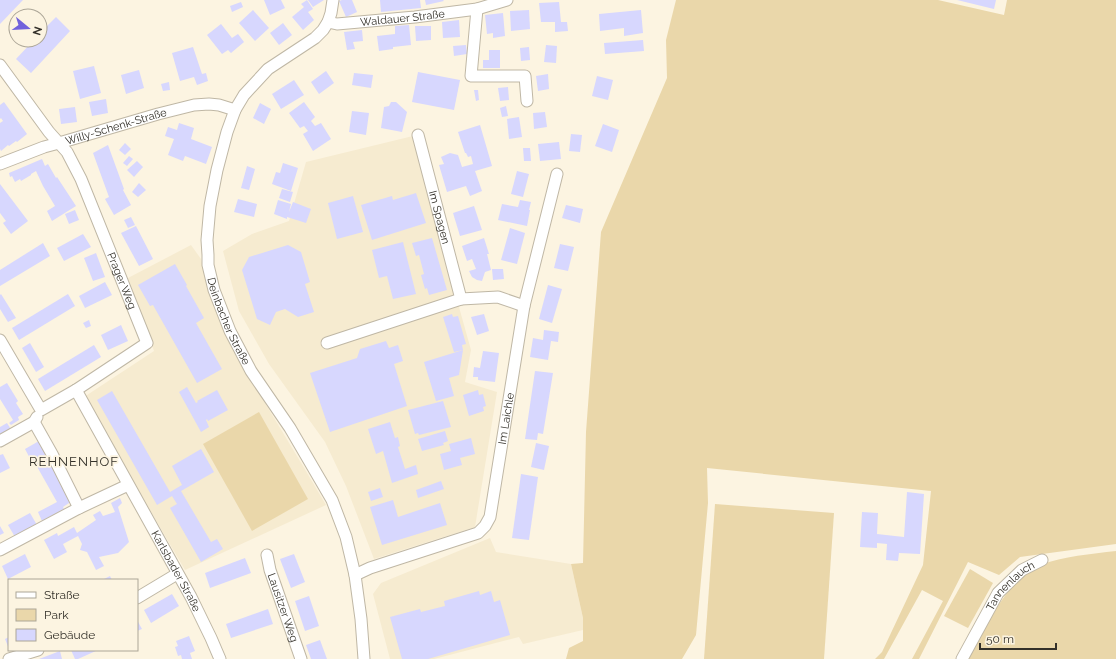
<svg xmlns="http://www.w3.org/2000/svg" width="1116" height="659" font-family="Raleway,sans-serif">
<style>
.built{fill:#f6ebd0}
.green{fill:#ead7aa}
.building{fill:#d7d7fe}
.lines{fill:none;stroke-linecap:round;stroke-linejoin:round}
.minor-casing{stroke:#bfb7a5;stroke-width:13}
.minor{stroke:#fff;stroke-width:11}
.labels{text-anchor:middle;dominant-baseline:central;stroke-width:3.5;stroke-linejoin:round;paint-order:stroke}
.street-label{font-size:11px;fill:#333029;stroke:#fcf4e1}
.quarter-label{font-size:13px;letter-spacing:1px;fill:#333029;stroke:#fcf4e1}
</style>
<rect width="100%" height="100%" fill="#fcf4e1"/>
<g class="built">
<polygon points="413,136 459,307 471,350 465,382 497,392 475,527 374,559 346,486 325,442 269,364 239,311 223,251 252,234 289,221 306,162"/>
<polygon points="191,245 201,259 209,292 221,325 259,393 303,466 326,505 185,570 84,397 154,351 128,278"/>
<polygon points="490,538 496,552 571,564 583,618 583,630 523,644 519,637 434,659 390,659 373,594 381,583"/>
</g>
<g class="green">
<polygon points="676,0 938,0 1004,15 1007,0 1116,0 1116,544 1020,557 999,575 968,562 919,659 912,659 943,601 922,590 884,659 875,659 882,652 923,565 931,491 707,468 708,503 696,635 682,659 566,659 569,648 583,641 583,618 571,564 583,563 586,432 601,232 667,78 666,40"/>
<polygon points="259,412 308,499 252,531 203,444"/>
<polygon points="715,504 834,513 824,659 704,659"/>
<path d="M1116,551V659H968C985,629 1007,579 1040,565C1064,556 1091,554 1116,551Z"/>
<polygon points="970,569 993,583 968,628 944,616"/>
</g>
<g class="building">
<polygon points="0,0 23,0 0,24"/>
<polygon points="264,0 281,0 285,8 270,15"/>
<polygon points="307,0 313,9 308,12 314,20 303,30 292,17 304,7 301,4"/>
<polygon points="308,0 324,0 313,7"/>
<polygon points="342,0 352,0 357,12 346,17 339,1"/>
<polygon points="380,0 420,0 421,8 381,12"/>
<polygon points="425,0 443,0 444,1 426,5"/>
<polygon points="957,0 996,0 994,9"/>
<polygon points="241,2 243,7 232,12 230,6"/>
<polygon points="559,2 561,22 567,22 568,31 555,32 555,22 541,22 539,3"/>
<polygon points="253,10 269,28 255,41 239,23"/>
<polygon points="529,10 530,29 511,31 510,11"/>
<polygon points="641,10 643,33 624,36 624,28 600,31 599,14"/>
<polygon points="503,13 505,36 493,38 493,33 487,34 485,15"/>
<polygon points="56,17 70,31 31,73 16,59 34,40 40,40 40,33"/>
<polygon points="459,20 460,37 443,38 442,22"/>
<polygon points="283,23 292,35 279,45 270,33"/>
<polygon points="221,24 232,38 238,34 244,42 231,53 228,50 222,54 207,35"/>
<polygon points="409,25 411,45 393,47 393,49 379,51 377,36 395,34 395,26"/>
<polygon points="415,26 431,26 431,40 416,41"/>
<polygon points="362,30 363,41 353,42 355,49 347,50 344,32"/>
<polygon points="643,40 644,51 605,54 604,43"/>
<polygon points="466,45 467,54 454,56 453,46"/>
<polygon points="546,45 557,46 556,63 544,62"/>
<polygon points="193,47 202,74 206,73 208,81 197,85 194,77 180,81 172,53"/>
<polygon points="529,47 530,60 521,61 520,48"/>
<polygon points="489,50 500,50 500,68 483,68 483,60 489,60"/>
<polygon points="94,66 101,93 80,99 73,71"/>
<polygon points="139,70 144,88 126,94 121,75"/>
<polygon points="326,71 334,83 319,94 311,82"/>
<polygon points="418,72 460,80 454,110 412,102"/>
<polygon points="354,73 373,75 371,88 352,85"/>
<polygon points="548,74 549,89 538,91 536,76"/>
<polygon points="597,76 613,80 608,100 592,96"/>
<polygon points="294,80 304,95 281,109 272,94"/>
<polygon points="169,82 170,90 163,91 161,84"/>
<polygon points="508,87 509,100 500,101 498,88"/>
<polygon points="474,90 478,90 479,100 476,101"/>
<polygon points="106,99 108,113 92,116 89,102"/>
<polygon points="4,102 27,134 17,142 16,141 9,146 8,145 1,151 0,149 0,123 3,121 1,118 0,119 0,105"/>
<polygon points="304,102 315,117 311,121 315,126 321,123 331,139 313,151 303,134 308,131 304,126 300,128 289,113"/>
<polygon points="391,102 396,102 407,112 402,132 381,128 384,107 389,106"/>
<polygon points="260,103 271,109 264,124 253,118"/>
<polygon points="506,106 508,116 502,117 500,108"/>
<polygon points="75,107 77,122 61,124 59,109"/>
<polygon points="352,111 369,113 366,135 349,132"/>
<polygon points="545,112 547,127 534,129 533,113"/>
<polygon points="519,117 522,137 509,139 507,119"/>
<polygon points="179,123 194,128 191,139 212,147 206,164 185,156 183,161 168,155 174,139 165,136 168,127 177,130"/>
<polygon points="603,124 619,130 612,152 595,146"/>
<polygon points="480,125 492,166 475,171 482,191 470,196 466,186 447,192 439,165 444,164 441,157 450,153 458,155 462,167 473,164 471,156 468,157 466,153 465,153 458,132"/>
<polygon points="571,134 582,135 580,152 569,151"/>
<polygon points="559,142 561,159 540,161 538,144"/>
<polygon points="125,143 131,149 125,155 119,150"/>
<polygon points="108,145 124,189 123,190 131,205 114,215 105,199 109,197 93,153"/>
<polygon points="523,148 530,148 531,161 524,161"/>
<polygon points="129,156 133,159 127,166 123,163"/>
<polygon points="42,159 45,166 48,164 56,178 57,177 76,206 52,221 47,211 55,206 43,186 36,171 31,174 31,175 21,181 20,179 15,182 12,176 10,177 9,173"/>
<polygon points="137,161 143,167 134,177 127,170"/>
<polygon points="283,163 298,168 291,191 272,184 276,172 280,173"/>
<polygon points="247,166 255,169 249,190 241,188"/>
<polygon points="517,171 529,174 523,197 511,194"/>
<polygon points="139,183 146,190 138,197 132,192"/>
<polygon points="0,184 28,221 11,234 3,223 6,221 0,213"/>
<polygon points="282,189 293,192 290,202 279,198"/>
<polygon points="416,193 426,223 372,240 361,205 392,196 393,200"/>
<polygon points="353,196 363,232 337,239 328,203"/>
<polygon points="238,199 257,204 254,217 234,212"/>
<polygon points="278,200 291,204 289,212 293,202 311,209 306,223 287,217 287,219 274,214"/>
<polygon points="520,200 531,202 529,210 530,210 527,226 498,220 502,204 518,207"/>
<polygon points="566,205 583,209 580,223 562,218"/>
<polygon points="474,206 482,230 460,236 453,213"/>
<polygon points="75,210 79,220 69,224 65,214"/>
<polygon points="131,217 135,225 128,228 124,220"/>
<polygon points="136,226 153,259 139,266 121,233"/>
<polygon points="510,228 525,233 517,264 501,260"/>
<polygon points="83,234 91,247 64,261 57,248"/>
<polygon points="432,238 447,290 429,295 427,288 425,289 421,275 424,274 419,255 416,256 412,243"/>
<polygon points="484,238 489,254 487,254 491,270 485,272 482,281 477,280 472,277 469,271 476,269 472,259 467,261 462,246"/>
<polygon points="403,242 416,294 393,299 387,276 379,278 372,250"/>
<polygon points="43,243 50,256 0,286 0,270"/>
<polygon points="560,244 574,247 568,271 554,268"/>
<polygon points="288,245 301,252 310,282 305,284 314,312 298,317 285,309 276,312 270,325 257,319 242,270 249,257"/>
<polygon points="96,253 105,277 93,281 84,258"/>
<polygon points="175,264 187,285 186,286 204,318 196,323 222,369 197,383 153,305 150,306 138,285"/>
<polygon points="492,269 503,269 504,279 493,280"/>
<polygon points="105,282 112,295 85,308 79,296"/>
<polygon points="548,285 562,289 552,323 539,319"/>
<polygon points="1,294 16,318 8,322 0,309 0,295"/>
<polygon points="68,294 75,306 19,340 12,328"/>
<polygon points="452,314 453,317 458,316 466,344 462,345 463,350 454,352 443,317"/>
<polygon points="484,314 489,331 477,335 471,317"/>
<polygon points="89,320 91,326 86,328 83,323"/>
<polygon points="121,325 128,341 108,350 101,335"/>
<polygon points="544,330 559,332 558,342 551,341 548,360 530,357 533,338 543,340"/>
<polygon points="386,341 389,348 398,345 403,361 394,364 407,406 330,432 310,373 357,358 360,349"/>
<polygon points="30,343 44,367 36,372 22,348"/>
<polygon points="94,345 101,357 45,391 38,379"/>
<polygon points="463,350 459,375 449,378 454,396 436,401 424,362"/>
<polygon points="483,351 499,353 495,382 478,380 478,377 473,377 474,367 480,368"/>
<polygon points="535,371 553,373 543,434 538,433 537,440 525,439"/>
<polygon points="7,383 18,401 16,403 23,414 18,417 19,420 11,425 9,423 13,420 0,399 0,387"/>
<polygon points="187,387 196,403 198,402 197,401 217,390 228,410 208,421 207,419 206,420 209,427 201,432 179,392"/>
<polygon points="478,390 479,395 483,394 486,406 483,407 484,411 469,416 463,395"/>
<polygon points="112,391 170,492 182,485 172,466 201,449 214,472 181,491 211,542 217,539 223,549 201,562 170,508 177,504 172,496 157,505 97,400"/>
<polygon points="443,401 451,427 419,435 418,433 415,434 408,410"/>
<polygon points="390,422 395,438 398,437 400,446 398,447 405,469 416,465 418,474 392,483 383,451 376,454 368,429"/>
<polygon points="7,423 12,431 0,437 0,427"/>
<polygon points="445,431 448,441 443,443 444,445 422,451 418,439"/>
<polygon points="471,438 475,454 460,458 462,465 444,470 440,454 451,451 449,444"/>
<polygon points="39,441 72,501 63,507 64,509 42,521 38,512 57,502 35,463 33,464 25,449"/>
<polygon points="536,443 549,446 544,470 531,467"/>
<polygon points="3,454 10,468 0,473 0,455"/>
<polygon points="521,474 538,477 529,540 512,538"/>
<polygon points="441,481 444,489 418,498 416,490"/>
<polygon points="380,488 383,497 371,501 368,492"/>
<polygon points="907,492 924,494 920,554 899,553 898,561 886,560 887,544 877,543 877,548 860,547 862,512 878,513 877,534 904,537"/>
<polygon points="120,498 122,503 118,507 129,542 118,553 99,557 104,566 96,570 87,552 80,550 82,544 78,536 63,544 67,552 54,559 44,540 57,533 58,536 74,527 77,533 96,520 93,515 100,511 103,516 115,512 111,503"/>
<polygon points="393,500 398,517 440,503 447,525 382,545 370,507"/>
<polygon points="30,513 37,525 15,537 8,525"/>
<polygon points="0,526 4,533 0,535"/>
<polygon points="25,554 31,567 8,579 2,566"/>
<polygon points="294,554 305,582 291,588 280,559"/>
<polygon points="245,558 251,573 210,588 205,573"/>
<polygon points="110,576 112,580 102,580"/>
<polygon points="479,591 480,595 491,591 494,602 500,600 510,635 428,659 402,659 390,617 420,609 421,612 445,606 444,601"/>
<polygon points="172,594 179,606 151,623 144,610"/>
<polygon points="309,596 319,626 305,631 295,601"/>
<polygon points="268,609 273,624 231,638 226,624"/>
<polygon points="137,620 142,629 137,631"/>
<polygon points="189,636 195,651 190,653 192,659 182,659 181,655 178,656 175,647 178,646 176,641"/>
<polygon points="9,637 9,649 5,639"/>
<polygon points="320,640 327,659 311,659 306,645"/>
<polygon points="71,650 98,650 78,659 75,659"/>
<polygon points="60,651 62,659 39,659"/>
</g>
<g class="lines">
<g class="minor-casing">
<g id="minor">
<path id="s1" d="M333,0L331,13L328,22L323,30L315,38L268,69L244,95L235,110L227,132L217,170L210,206L207,240L208,255V265L214,290L230,331L251,371L290,428L332,500L346,537L355,575L361,619L364,659"/>
<polyline points="477,9 471,76 525,76 527,101"/>
<path id="s2" d="M328,22L337,24L415,17L477,9L507,0"/>
<path id="s3" d="M0,65L49,132L67,152L81,179L147,343L76,390L41,410L0,340"/>
<path id="s4" d="M418,135L461,299L498,297L524,306"/>
<path id="s5" d="M0,164L44,147L59,143L158,114L194,105L209,104L219,105L235,110"/>
<polyline points="327,343 461,299"/>
<path id="s6" d="M76,390L191,597L211,638L220,659"/>
<polyline points="34,422 52,454 79,508"/>
<polyline points="0,441 34,422 37,417"/>
<polyline points="0,550 79,508 128,485"/>
<path id="s7" d="M267,555L270,570L301,659"/>
<path id="s8" d="M355,575L370,568L478,533L485,526L490,517L524,306L557,174"/>
<polyline points="137,598 177,574"/>
<polyline points="9,659 38,650"/>
<path id="s9" d="M962,659L998,593L1022,570L1042,560"/>
</g>
</g>
<use href="#minor" class="minor"/>
</g>
<g class="labels">
<g class="street-label">
<text stroke="none"><textPath href="#s2" startOffset="75">Waldauer Straße</textPath></text>
<text stroke="none"><textPath href="#s5" startOffset="122">Willy-Schenk-Straße</textPath></text>
<text stroke="none"><textPath href="#s4" startOffset="85">Im Spagen</textPath></text>
<text stroke="none"><textPath href="#s3" startOffset="250">Prager Weg</textPath></text>
<text stroke="none"><textPath href="#s1" startOffset="371">Deinbacher Straße</textPath></text>
<text stroke="none"><textPath href="#s8" startOffset="250">Im Laichle</textPath></text>
<text stroke="none"><textPath href="#s6" startOffset="207">Karlsbader Straße</textPath></text>
<text stroke="none"><textPath href="#s9" startOffset="89">Tannenlauch</textPath></text>
<text stroke="none"><textPath href="#s7" startOffset="55">Lausitzer Weg</textPath></text>
</g>
<g class="quarter-label">
<text x="74" y="461">REHNENHOF</text>
</g>
</g>
<rect x="8" y="579" width="130" height="72" fill="#fcf4e1" stroke="#aca697"/>
<rect x="16" y="592" width="20" height="6" fill="#ffffff" stroke="#aca697"/>
<text x="44" y="599" font-size="12" fill="#333029">Straße</text>
<rect x="16" y="609" width="20" height="12" fill="#ead7aa" stroke="#aca697"/>
<text x="44" y="619" font-size="12" fill="#333029">Park</text>
<rect x="16" y="629" width="20" height="12" fill="#d7d7fe" stroke="#aca697"/>
<text x="44" y="639" font-size="12" fill="#333029">Gebäude</text>
<g transform="translate(28 28) rotate(108)"><circle r="19" fill="#fcf4e1" stroke="#aca697"/>
<path d="M0-3L7 15L0 10L-7 15Z" fill="#7162dc"/>
<text y="-6" font-size="11" font-weight="bold" text-anchor="middle" fill="#333029">N</text>
</g>
<path d="M980 643v6h76v-6" fill="none" stroke="#333029" stroke-width="2"/>
<text x="986" y="643" font-size="12" fill="#333029" stroke="#fcf4e1" stroke-width="3" paint-order="stroke">50 m</text>
</svg>
